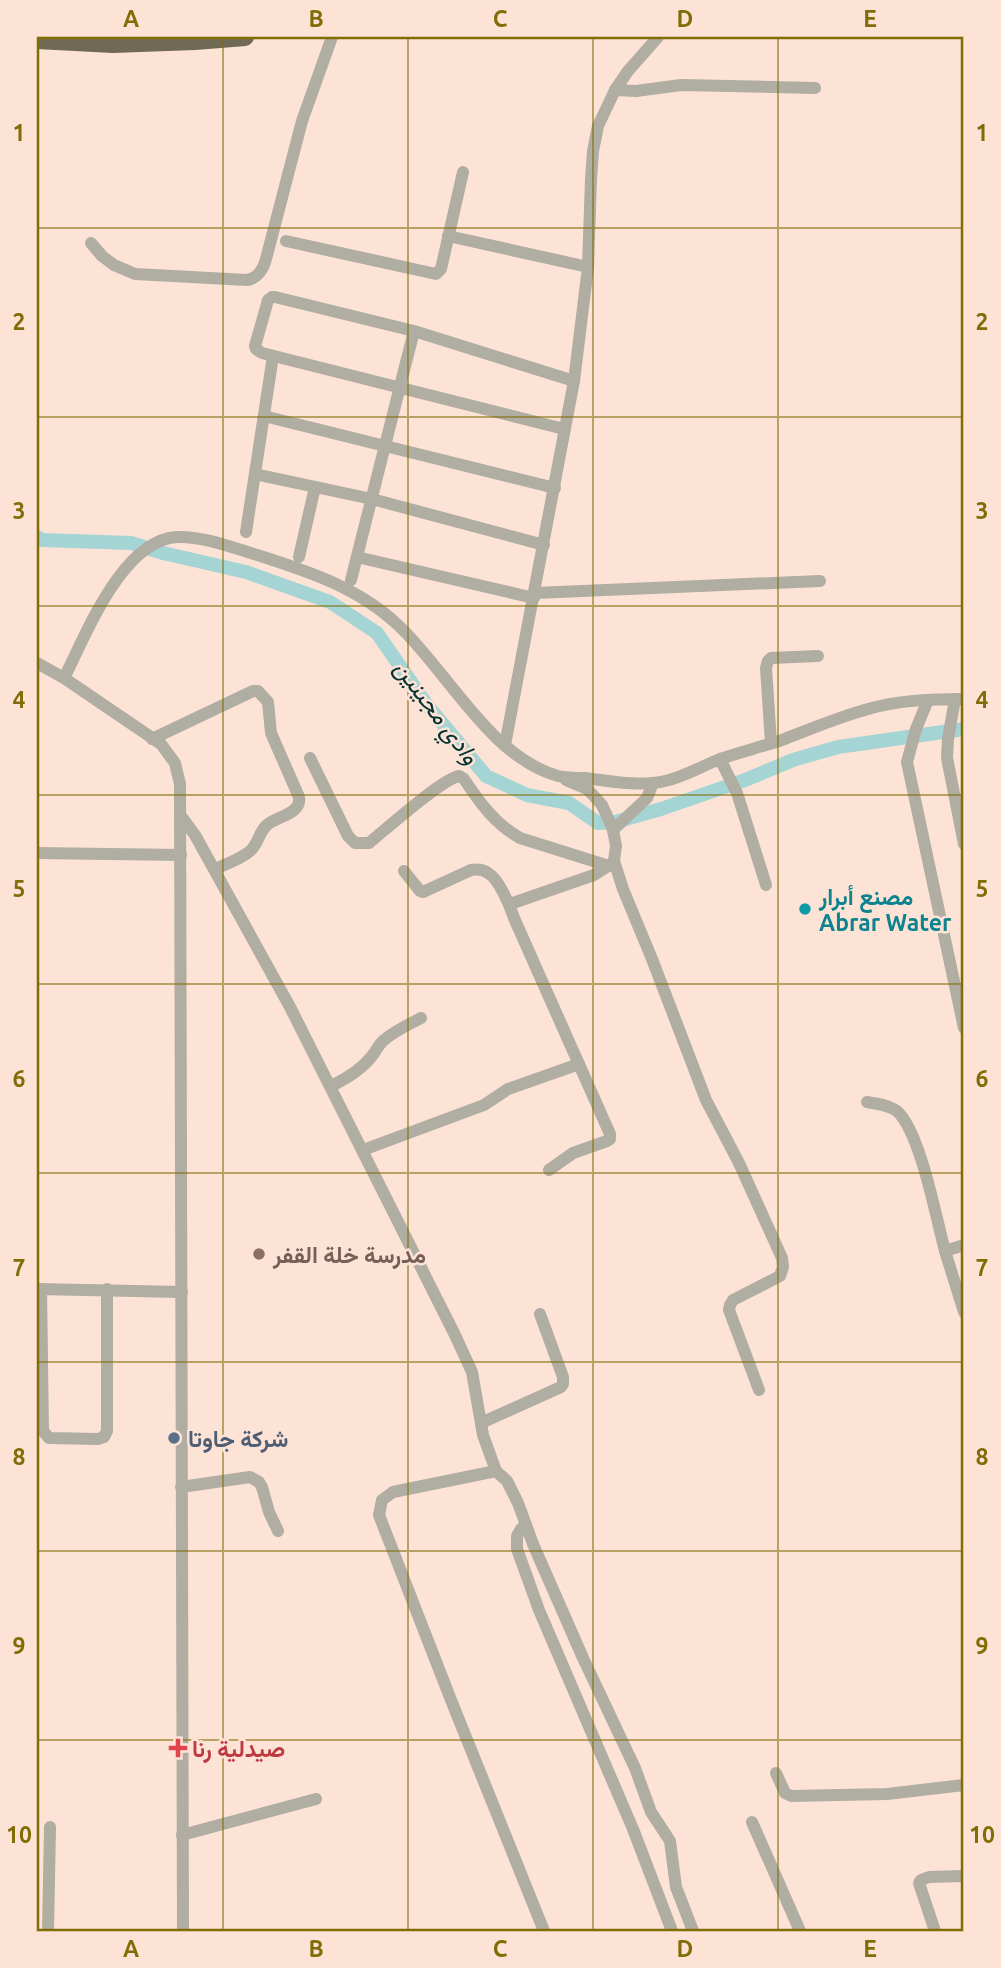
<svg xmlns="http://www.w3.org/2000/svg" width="1001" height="1968" font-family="Ubuntu,Vazirmatn,sans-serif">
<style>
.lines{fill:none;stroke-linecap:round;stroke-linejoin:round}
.river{stroke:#a5d4d5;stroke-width:14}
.minor{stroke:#b0ada2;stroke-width:12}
.highway{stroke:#706953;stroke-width:18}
.grid{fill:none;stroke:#826c06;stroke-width:2;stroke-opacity:0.55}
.culture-dot{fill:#0f9aa8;stroke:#fde3d6;stroke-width:2.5}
.education-dot{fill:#8d6e63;stroke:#fde3d6;stroke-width:2.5}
.service-dot{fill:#5c6f8a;stroke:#fde3d6;stroke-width:2.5}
.health-dot{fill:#e0444e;stroke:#fde3d6;stroke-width:2.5}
.labels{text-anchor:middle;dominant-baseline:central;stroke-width:5;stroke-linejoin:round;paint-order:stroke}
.culture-label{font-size:23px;font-weight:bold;fill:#0d838f;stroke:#fde3d6;text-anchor:start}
.education-label{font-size:23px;font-weight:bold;fill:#785e54;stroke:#fde3d6;text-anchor:start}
.service-label{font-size:23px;font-weight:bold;fill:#4e5e75;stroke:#fde3d6;text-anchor:start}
.health-label{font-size:23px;font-weight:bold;fill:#be3a42;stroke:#fde3d6;text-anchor:start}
.water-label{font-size:24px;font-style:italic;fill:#013031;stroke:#fde3d6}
.neatline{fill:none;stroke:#826c06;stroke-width:2.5}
.grid-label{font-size:23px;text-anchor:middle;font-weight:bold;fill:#826c06}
</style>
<rect width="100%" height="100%" fill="#fde3d6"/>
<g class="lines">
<polyline class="river" points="37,537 42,540 131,543 163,553 246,572 330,602 377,633 427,705 486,776 527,795 569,803 598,823 615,822 661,809 745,780 793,760 838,747 964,729"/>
<g class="minor">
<polyline points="615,90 636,91 681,85 815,88"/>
<polyline points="448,236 588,267"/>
<polyline points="286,241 436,274 441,269 463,172"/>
<path d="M91,243L102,256L114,265L135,274L247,280C258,278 263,270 266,259L302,121L332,37"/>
<polyline points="264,416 555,488"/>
<polyline points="564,429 262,353 256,349 255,346 268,300 272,297 275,297 414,331 574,381"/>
<polyline points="255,474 372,499 544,545"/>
<polyline points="246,532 273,356"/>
<polyline points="299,557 315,487"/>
<polyline points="357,557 534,598"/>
<polyline points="351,580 414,331"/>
<polyline points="535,593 820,581"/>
<polyline points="37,663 64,678 161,744 175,763 180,784 183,1931"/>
<path d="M64,678C86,635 122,540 177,537C201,536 228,546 251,553C304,570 357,586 399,626C448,672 490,757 558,776C566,778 576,778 585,778C610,781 640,787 665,781C684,777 702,766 720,759C740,752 761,747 782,740C810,729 839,717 868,709C899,700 932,699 964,699"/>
<polyline points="955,699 948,739 947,758 964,844"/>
<polyline points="928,700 916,729 907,762 964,1028"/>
<path d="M152,739L253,691H258L268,702L271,733L299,797C302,813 279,816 268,824C258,832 259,844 250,851C241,859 226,864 215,869"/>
<polyline points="771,743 766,668 768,661 771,658 818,656"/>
<polyline points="505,745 574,381 588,267 591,179 593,151 598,126 615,90 628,71 658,37"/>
<path d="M310,758L348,836L355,843H369C386,829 442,779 459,776L464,779C480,803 495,824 520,838L609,866"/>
<polyline points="720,759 737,793 766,885"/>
<polyline points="566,780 587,789 593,795 602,805 608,818 613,830 616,846 614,861 623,889 652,959 706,1100 739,1163 782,1258 783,1267 780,1276 733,1300 730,1305 729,1310 759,1390"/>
<polyline points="181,816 195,835 290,1007 455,1335 472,1372 483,1435 496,1471 507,1481 518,1503 533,1544 583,1658 635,1768 651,1812 670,1841 676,1887 693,1931"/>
<polyline points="613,830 647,798 653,783"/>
<polyline points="37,853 181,855"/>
<path d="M404,871L420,891L423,892L471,870C477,869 483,869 488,873C499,879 510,906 514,918L610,1134V1139L607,1141L573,1153L549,1170"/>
<polyline points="510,904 594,875 613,863"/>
<path d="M331,1086C346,1079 361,1070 372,1056C376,1051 378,1046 382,1042C392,1032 408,1025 421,1018"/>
<path d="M867,1102C877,1104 890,1105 898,1112C921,1135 936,1218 945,1251L964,1245"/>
<polyline points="363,1150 484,1105 508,1089 579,1064"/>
<polyline points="945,1251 964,1312"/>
<polyline points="37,1289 182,1292"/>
<polyline points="41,1289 43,1431 49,1438 98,1439 104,1437 107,1431 107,1289"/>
<polyline points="481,1423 561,1387 563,1384 563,1377 540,1314"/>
<polyline points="496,1471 393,1492 382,1500 379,1515 451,1700 544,1931"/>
<polyline points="181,1487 250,1477 259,1482 262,1487 269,1512 278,1531"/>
<polyline points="526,1525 521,1529 517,1536 517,1549 539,1610 633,1829 672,1931"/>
<polyline points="776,1773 785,1793 791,1796 887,1794 964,1785"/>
<polyline points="752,1822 800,1931"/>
<polyline points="182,1835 316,1799"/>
<polyline points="48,1931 50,1827"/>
<polyline points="935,1931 919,1883 921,1880 929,1877 964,1876"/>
</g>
<polyline class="highway" points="37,40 113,44 195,41 245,37"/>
</g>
<path class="grid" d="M223,37V1931M408,37V1931M593,37V1931M778,37V1931M37,228H964M37,417H964M37,606H964M37,795H964M37,984H964M37,1173H964M37,1362H964M37,1551H964M37,1740H964"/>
<circle class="culture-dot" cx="805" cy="909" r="7"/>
<circle class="education-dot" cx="259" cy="1254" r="7"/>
<circle class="service-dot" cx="174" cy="1438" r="7"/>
<path class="health-dot" d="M174.5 1737.5h7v7h7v7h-7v7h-7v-7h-7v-7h7z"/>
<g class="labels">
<g class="culture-label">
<text x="819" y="896">مصنع أبرار<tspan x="819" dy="26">Abrar Water</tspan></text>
</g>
<g class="education-label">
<text x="273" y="1254">مدرسة خلة القفر</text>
</g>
<g class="service-label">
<text x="188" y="1438">شركة جاوتا</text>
</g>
<g class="health-label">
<text x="192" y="1748">صيدلية رنا</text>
</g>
<g class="water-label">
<text transform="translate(437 712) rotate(53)">وادي مجينين</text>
</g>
</g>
<rect width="1001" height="1968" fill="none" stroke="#fde3d6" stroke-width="77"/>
<rect x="38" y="38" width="924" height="1892" class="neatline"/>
<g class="grid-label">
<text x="131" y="27">A</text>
<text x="316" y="27">B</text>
<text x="500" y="27">C</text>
<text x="685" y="27">D</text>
<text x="870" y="27">E</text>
<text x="19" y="141">1</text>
<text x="982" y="141">1</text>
<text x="19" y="330">2</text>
<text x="982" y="330">2</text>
<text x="19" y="519">3</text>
<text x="982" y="519">3</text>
<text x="19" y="708">4</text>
<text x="982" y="708">4</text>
<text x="19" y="897">5</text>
<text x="982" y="897">5</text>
<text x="19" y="1087">6</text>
<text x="982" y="1087">6</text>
<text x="19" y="1276">7</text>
<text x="982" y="1276">7</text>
<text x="19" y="1465">8</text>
<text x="982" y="1465">8</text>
<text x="19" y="1654">9</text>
<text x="982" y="1654">9</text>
<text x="19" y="1843">10</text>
<text x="982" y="1843">10</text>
<text x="131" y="1957">A</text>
<text x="316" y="1957">B</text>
<text x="500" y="1957">C</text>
<text x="685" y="1957">D</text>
<text x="870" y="1957">E</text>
</g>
</svg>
